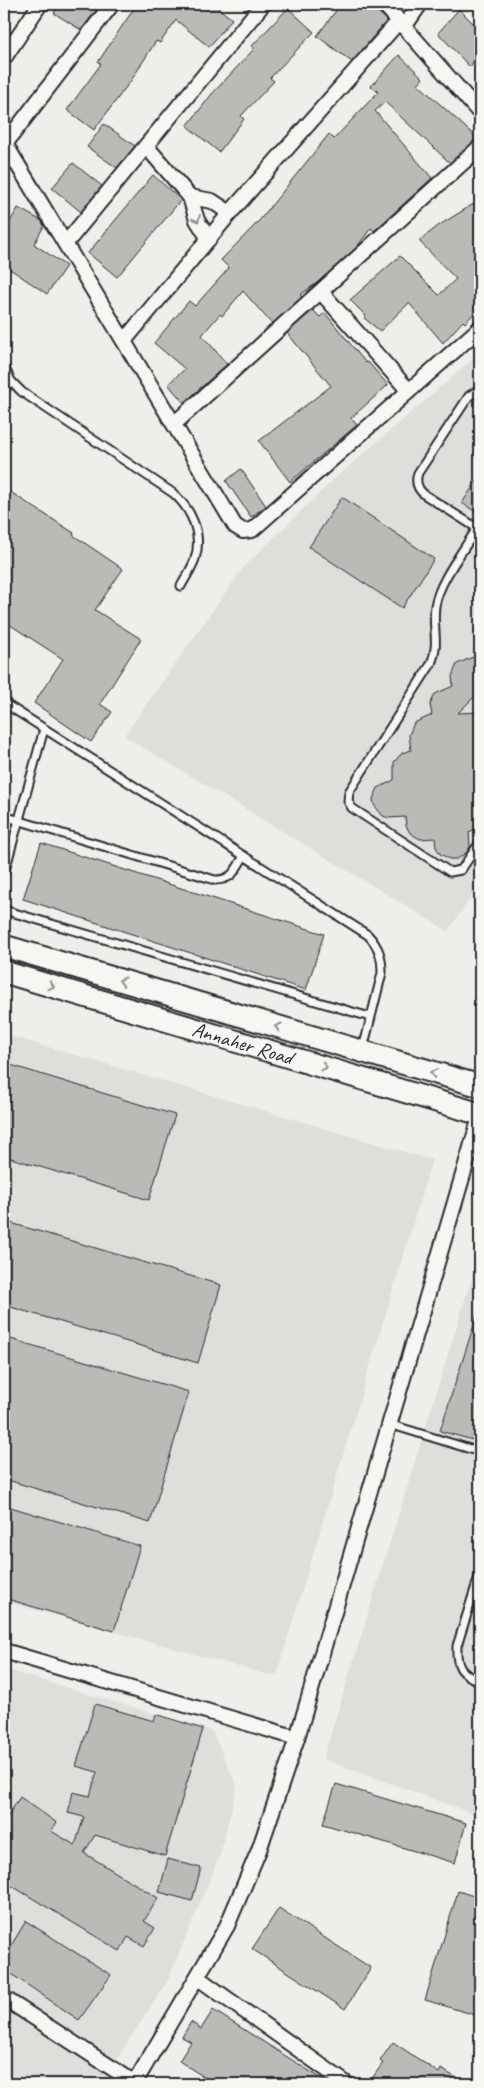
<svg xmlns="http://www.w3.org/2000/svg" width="484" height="2088" font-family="Caveat,sans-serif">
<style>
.built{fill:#dededb}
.building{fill:#babab7;stroke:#2b2b2b}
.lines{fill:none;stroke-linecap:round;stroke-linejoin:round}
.lane-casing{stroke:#2b2b2b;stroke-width:11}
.street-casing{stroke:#2b2b2b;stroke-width:18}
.primary-casing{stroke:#2b2b2b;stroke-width:25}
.lane{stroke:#f6f6f2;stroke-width:7}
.street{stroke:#f6f6f2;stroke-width:14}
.primary{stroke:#f6f6f2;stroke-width:21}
.oneway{stroke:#90908e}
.labels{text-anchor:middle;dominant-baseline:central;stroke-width:4.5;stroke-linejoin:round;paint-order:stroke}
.street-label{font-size:21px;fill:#2b2b2b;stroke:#f6f6f2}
</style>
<rect width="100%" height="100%" fill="#eeeeea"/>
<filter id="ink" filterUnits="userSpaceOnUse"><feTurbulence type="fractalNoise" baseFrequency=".02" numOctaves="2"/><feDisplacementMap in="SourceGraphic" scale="10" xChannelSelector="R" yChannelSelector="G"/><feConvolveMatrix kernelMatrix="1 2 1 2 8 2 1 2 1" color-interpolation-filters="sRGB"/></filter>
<g filter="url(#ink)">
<g class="built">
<polygon points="480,353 480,884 448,931 124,736 243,568 333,480"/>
<polygon points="4,1034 432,1160 276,1677 4,1601"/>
<polygon points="480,1251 480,1816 323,1759"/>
<polygon points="4,1669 212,1731 237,1786 220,1855 168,1980 101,2084 4,2084"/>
</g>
<g class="building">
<polygon points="60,4 101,4 81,30 54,13"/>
<polygon points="137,4 213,4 232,19 209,47 176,20 160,43 156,41 132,79 94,130 67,110 101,64 98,62"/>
<polygon points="341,4 369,4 387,20 352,62 317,36"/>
<polygon points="288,8 314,32 270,78 274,81 241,116 244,119 219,152 187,126 212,94 254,49 252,46"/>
<polygon points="459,9 480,30 480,50 470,67 438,33"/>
<polygon points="399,55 423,78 418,84 478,139 450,163 385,102 375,111 432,178 374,231 371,228 357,247 318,282 300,295 302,297 272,324 243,291 222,316 220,314 202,335 227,364 184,403 168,384 185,369 154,343 189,301 195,306 229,268 221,260 259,221 329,134 334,139 378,92 371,86"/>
<polygon points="104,124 135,146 117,168 87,147"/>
<polygon points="73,163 102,186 81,212 52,188"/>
<polygon points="153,175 181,200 117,277 88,253"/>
<polygon points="480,200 480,307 465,323 463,321 443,343 409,303 380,331 364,318 366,316 350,300 400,256 439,295 456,279 419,241 438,226"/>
<polygon points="18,208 42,221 44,226 34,244 66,266 47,294 4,265 4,232"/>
<polygon points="313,310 320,317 325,313 366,363 368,362 388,385 351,418 357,425 290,482 259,441 331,386 287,333"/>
<polygon points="241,469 266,506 251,517 226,481"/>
<polygon points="480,476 480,515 462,503"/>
<polygon points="4,488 74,533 73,535 123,569 95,610 141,639 100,704 112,712 91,742 34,703 63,659 4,621"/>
<polygon points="342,497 434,559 402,608 309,547"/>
<polygon points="480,654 480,691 458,713 480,712 480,827 469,832 470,847 466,853 457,859 450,859 440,854 436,847 435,838 420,839 410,833 406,826 405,817 389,818 383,816 374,805 373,799 378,788 394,780 394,762 402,753 411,750 409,735 414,723 432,715 430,705 435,694 453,686 452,676 457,664"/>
<polygon points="41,843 324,934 306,990 23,899"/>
<polygon points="4,1063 175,1115 149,1200 4,1156"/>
<polygon points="4,1221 221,1285 198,1363 4,1305"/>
<polygon points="478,1312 480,1312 480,1442 440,1431"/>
<polygon points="4,1337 189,1392 150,1523 4,1479"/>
<polygon points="4,1505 140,1546 114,1631 4,1598"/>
<polygon points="95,1704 154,1721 156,1714 203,1729 165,1856 95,1835 84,1853 158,1898 144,1921 155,1928 144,1946 128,1937 120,1951 12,1886 4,1897 4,1822 20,1797 57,1823 51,1831 75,1845 84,1817 68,1813 73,1792 90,1796 97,1772 76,1766"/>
<polygon points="336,1784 466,1823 455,1863 323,1824"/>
<polygon points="168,1859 201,1868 192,1901 159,1892"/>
<polygon points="458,1891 480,1898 480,1996 475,2015 425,2000"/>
<polygon points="279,1908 371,1968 345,2009 252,1949"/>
<polygon points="26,1921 111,1975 79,2020 4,1969 4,1957"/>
<polygon points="213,2010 330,2084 215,2084 179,2061 191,2042 182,2037 191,2022 201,2029"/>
<polygon points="393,2042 439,2073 441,2069 467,2084 368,2084 383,2063 380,2061"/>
</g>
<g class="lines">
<g class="lane-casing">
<g id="lane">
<path d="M4,366L11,381L22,392L173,493C191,509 203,533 195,559C192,568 186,577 181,586"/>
<polyline points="4,391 11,381"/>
<path d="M477,528C464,550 439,581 435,606C432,628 440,643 431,664L349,792L348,801L352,808L450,872L461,870L480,842"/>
<path d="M480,530L425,495C417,489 415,482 418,473L469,396L480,389"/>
<path d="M4,703L368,935C379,947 382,957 382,973L363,1049"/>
<path d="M4,816L215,880C233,880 235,870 244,856"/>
<polyline points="4,874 44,729"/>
<polyline points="4,910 370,1017"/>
<polyline points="389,1424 480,1452"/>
<path d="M480,1573L457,1646C456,1668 461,1673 480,1682"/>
</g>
</g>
<g class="street-casing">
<g id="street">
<polyline points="384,4 480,113"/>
<polyline points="404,27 420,4"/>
<polyline points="4,58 40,4"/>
<polyline points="4,142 235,526 243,531 252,530 480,328"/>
<polyline points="5,144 112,4"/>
<polyline points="146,146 190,197 197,220 209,239"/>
<polyline points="190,197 212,201 230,213"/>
<polyline points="66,243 263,4"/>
<polyline points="321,292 409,391"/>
<polyline points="124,341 230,213 399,21"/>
<polyline points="174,424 480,147"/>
<polyline points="4,1651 297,1738"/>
<polyline points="198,1978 347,2084"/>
<polyline points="4,1998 135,2083"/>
<polyline points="134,2084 227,1926 259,1850 297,1738 480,1117"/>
</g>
</g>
<g class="primary-casing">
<g id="primary">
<polyline points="4,946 480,1086"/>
<path id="s1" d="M4,972L480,1114"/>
</g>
</g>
<use href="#lane" class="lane"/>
<use href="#street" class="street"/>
<use href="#primary" class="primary"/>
</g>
<defs><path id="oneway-chevron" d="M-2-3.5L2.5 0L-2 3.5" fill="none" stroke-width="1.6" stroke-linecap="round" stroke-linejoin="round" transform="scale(1.25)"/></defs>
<g class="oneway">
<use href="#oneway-chevron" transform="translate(197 219) rotate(65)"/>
<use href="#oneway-chevron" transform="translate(122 981) rotate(-164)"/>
<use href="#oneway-chevron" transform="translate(51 986) rotate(16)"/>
<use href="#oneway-chevron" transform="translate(278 1027) rotate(-164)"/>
<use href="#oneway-chevron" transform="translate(324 1067) rotate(17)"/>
<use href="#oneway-chevron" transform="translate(433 1073) rotate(-164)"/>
</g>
</g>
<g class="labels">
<g class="street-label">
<text stroke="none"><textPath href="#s1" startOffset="249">Annaher Road</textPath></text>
</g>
</g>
<rect width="484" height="2088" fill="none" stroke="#f6f6f2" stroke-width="20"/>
<rect x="10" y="10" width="464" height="2068" fill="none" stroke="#2b2b2b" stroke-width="2" filter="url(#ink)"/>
</svg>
